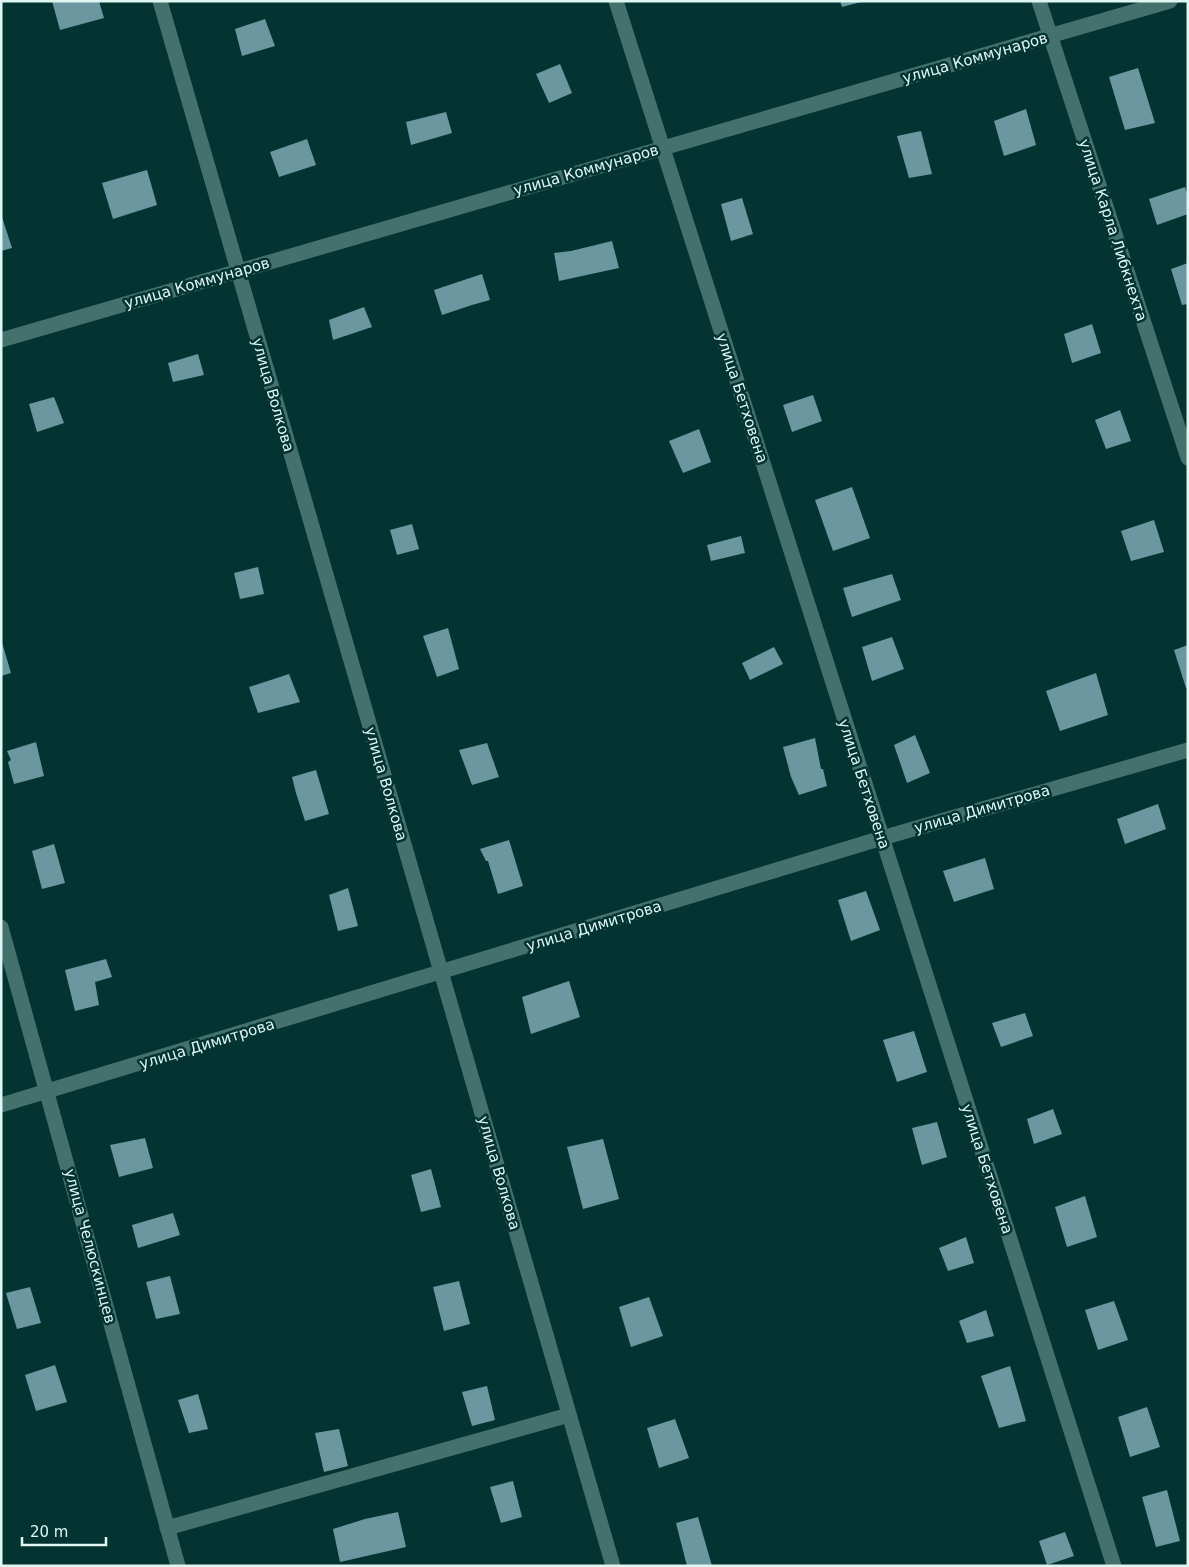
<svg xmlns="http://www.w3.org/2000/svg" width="1189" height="1567" font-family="'DejaVu Sans',sans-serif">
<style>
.building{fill:#6b98a0}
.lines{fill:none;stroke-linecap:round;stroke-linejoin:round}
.minor{stroke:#45716d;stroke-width:15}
.labels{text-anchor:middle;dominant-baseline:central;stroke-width:5;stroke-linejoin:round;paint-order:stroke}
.street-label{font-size:15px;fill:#dff6f3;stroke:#033431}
</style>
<rect width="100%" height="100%" fill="#033431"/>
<g class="building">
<polygon points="52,1 99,1 104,18 60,30"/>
<polygon points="840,1 861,1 861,2 842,7"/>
<polygon points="265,19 275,46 242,56 235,29"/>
<polygon points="560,64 572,93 549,103 536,74"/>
<polygon points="1138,68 1155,123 1125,130 1109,77"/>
<polygon points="1026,109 1036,145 1004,156 994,121"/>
<polygon points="446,112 452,133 411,145 406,122"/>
<polygon points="921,131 932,174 909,178 897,136"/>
<polygon points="307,139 316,165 279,177 270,152"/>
<polygon points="147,170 157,205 113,219 102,183"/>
<polygon points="1185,187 1188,197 1188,214 1157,225 1149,199"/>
<polygon points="742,198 753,234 731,241 721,204"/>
<polygon points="1,214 12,248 1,251"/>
<polygon points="612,241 619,268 559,281 554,253 571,251"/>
<polygon points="1188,263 1188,304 1182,305 1171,269"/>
<polygon points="482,274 490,300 472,305 442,315 434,290"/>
<polygon points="364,307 372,327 333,340 329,320"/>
<polygon points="1092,324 1101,353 1072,363 1064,334"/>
<polygon points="198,354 204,375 173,382 168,363"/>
<polygon points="813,395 822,421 792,432 783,405"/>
<polygon points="54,397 64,423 37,432 29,404"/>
<polygon points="1120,410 1131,441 1106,449 1095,420"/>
<polygon points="699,429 711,462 683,473 669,441"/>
<polygon points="852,487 870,538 833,551 815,500"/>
<polygon points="1154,520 1164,552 1131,561 1121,531"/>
<polygon points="412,524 419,549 397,555 390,530"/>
<polygon points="741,536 745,553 711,561 707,545"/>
<polygon points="258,567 264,594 240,599 234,573"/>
<polygon points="892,574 901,600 852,617 843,588"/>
<polygon points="448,628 459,669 437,677 423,636"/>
<polygon points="892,637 904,669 872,681 862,647"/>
<polygon points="1,639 11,673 1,676"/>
<polygon points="1188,645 1188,687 1186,688 1174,650"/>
<polygon points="774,647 783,664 750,680 742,663"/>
<polygon points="1096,673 1108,715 1060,731 1046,691"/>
<polygon points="289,674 300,702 258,713 249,687"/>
<polygon points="915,735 930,773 907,783 894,745"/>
<polygon points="815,738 821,769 823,769 827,786 799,795 791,777 783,747"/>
<polygon points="36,742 44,776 14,784 8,762 11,760 7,751"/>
<polygon points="487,743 499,777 472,785 459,750"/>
<polygon points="316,770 329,814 305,821 296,793 292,777"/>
<polygon points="1158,804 1166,829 1125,844 1117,819"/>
<polygon points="509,840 523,886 498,894 488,861 486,861 480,849"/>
<polygon points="54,844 65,883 42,889 32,851"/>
<polygon points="985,858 994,889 954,902 943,871"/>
<polygon points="348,888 358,926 338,931 329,895"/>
<polygon points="866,891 880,930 851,941 838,900"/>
<polygon points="106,959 112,977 95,982 99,1005 75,1011 65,970"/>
<polygon points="569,981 580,1017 531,1034 522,997"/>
<polygon points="1025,1013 1033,1036 1001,1047 992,1023"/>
<polygon points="914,1031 927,1072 897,1082 883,1040"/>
<polygon points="1053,1109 1062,1134 1034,1144 1027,1119"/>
<polygon points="937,1122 947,1157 922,1165 912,1128"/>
<polygon points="145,1138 153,1168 119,1177 110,1145"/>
<polygon points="603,1139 619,1199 583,1209 567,1147"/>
<polygon points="431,1169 441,1207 421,1212 411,1175"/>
<polygon points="1085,1196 1097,1237 1067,1247 1055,1207"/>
<polygon points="173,1213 180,1235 138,1248 132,1225"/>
<polygon points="966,1237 974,1263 948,1271 939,1248"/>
<polygon points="170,1276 180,1314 156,1319 146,1282"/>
<polygon points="459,1281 470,1324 444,1331 433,1287"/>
<polygon points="30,1287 41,1323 17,1329 6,1293"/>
<polygon points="649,1297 663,1336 631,1347 619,1307"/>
<polygon points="1114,1301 1128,1340 1098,1350 1085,1310"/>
<polygon points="986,1310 994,1336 967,1343 959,1321"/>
<polygon points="55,1365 67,1402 36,1411 25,1375"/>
<polygon points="1010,1366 1026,1421 999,1428 981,1376"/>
<polygon points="487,1386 495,1420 472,1426 462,1392"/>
<polygon points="198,1394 208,1429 189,1433 178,1400"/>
<polygon points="1147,1407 1160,1447 1130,1457 1118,1417"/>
<polygon points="675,1419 689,1458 659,1468 647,1428"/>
<polygon points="339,1429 348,1466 324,1472 315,1433"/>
<polygon points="513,1481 522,1517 501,1523 490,1487"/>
<polygon points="1167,1490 1180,1541 1156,1547 1142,1497"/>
<polygon points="398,1512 406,1547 340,1562 333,1529 365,1519"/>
<polygon points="698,1517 712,1566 687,1566 676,1523"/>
<polygon points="1065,1532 1074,1556 1047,1565 1039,1541"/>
</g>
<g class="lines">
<g class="minor">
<polyline points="160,1 613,1566"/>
<polyline points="616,1 1114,1566"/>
<polyline points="1039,1 1188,458"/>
<polyline points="1,340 1170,1"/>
<polyline points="1,927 178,1566"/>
<polyline points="1,1105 882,838 1188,750"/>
<polyline points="167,1528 569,1415"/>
</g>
</g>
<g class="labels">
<g class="street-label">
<text transform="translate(975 58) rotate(-16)">улица Коммунаров</text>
<text transform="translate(586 170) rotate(-16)">улица Коммунаров</text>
<text transform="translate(1113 230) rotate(72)">улица Карла Либкнехта</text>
<text transform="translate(197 283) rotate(-16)">улица Коммунаров</text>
<text transform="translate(273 395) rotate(74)">улица Волкова</text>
<text transform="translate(742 398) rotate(72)">улица Бетховена</text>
<text transform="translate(386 784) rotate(74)">улица Волкова</text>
<text transform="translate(864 784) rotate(72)">улица Бетховена</text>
<text transform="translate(982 809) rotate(-16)">улица Димитрова</text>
<text transform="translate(594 926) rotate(-17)">улица Димитрова</text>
<text transform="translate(207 1044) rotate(-17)">улица Димитрова</text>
<text transform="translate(987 1169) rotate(72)">улица Бетховена</text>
<text transform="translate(499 1173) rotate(74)">улица Волкова</text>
<text transform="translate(90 1246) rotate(75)">улица Челюскинцев</text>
</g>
</g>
<rect width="1189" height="1567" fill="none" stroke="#dff6f3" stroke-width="5"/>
<path d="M22 1537v8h84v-8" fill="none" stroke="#dff6f3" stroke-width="2.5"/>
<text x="30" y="1537" font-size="15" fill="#dff6f3" stroke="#033431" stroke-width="4" paint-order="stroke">20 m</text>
</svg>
